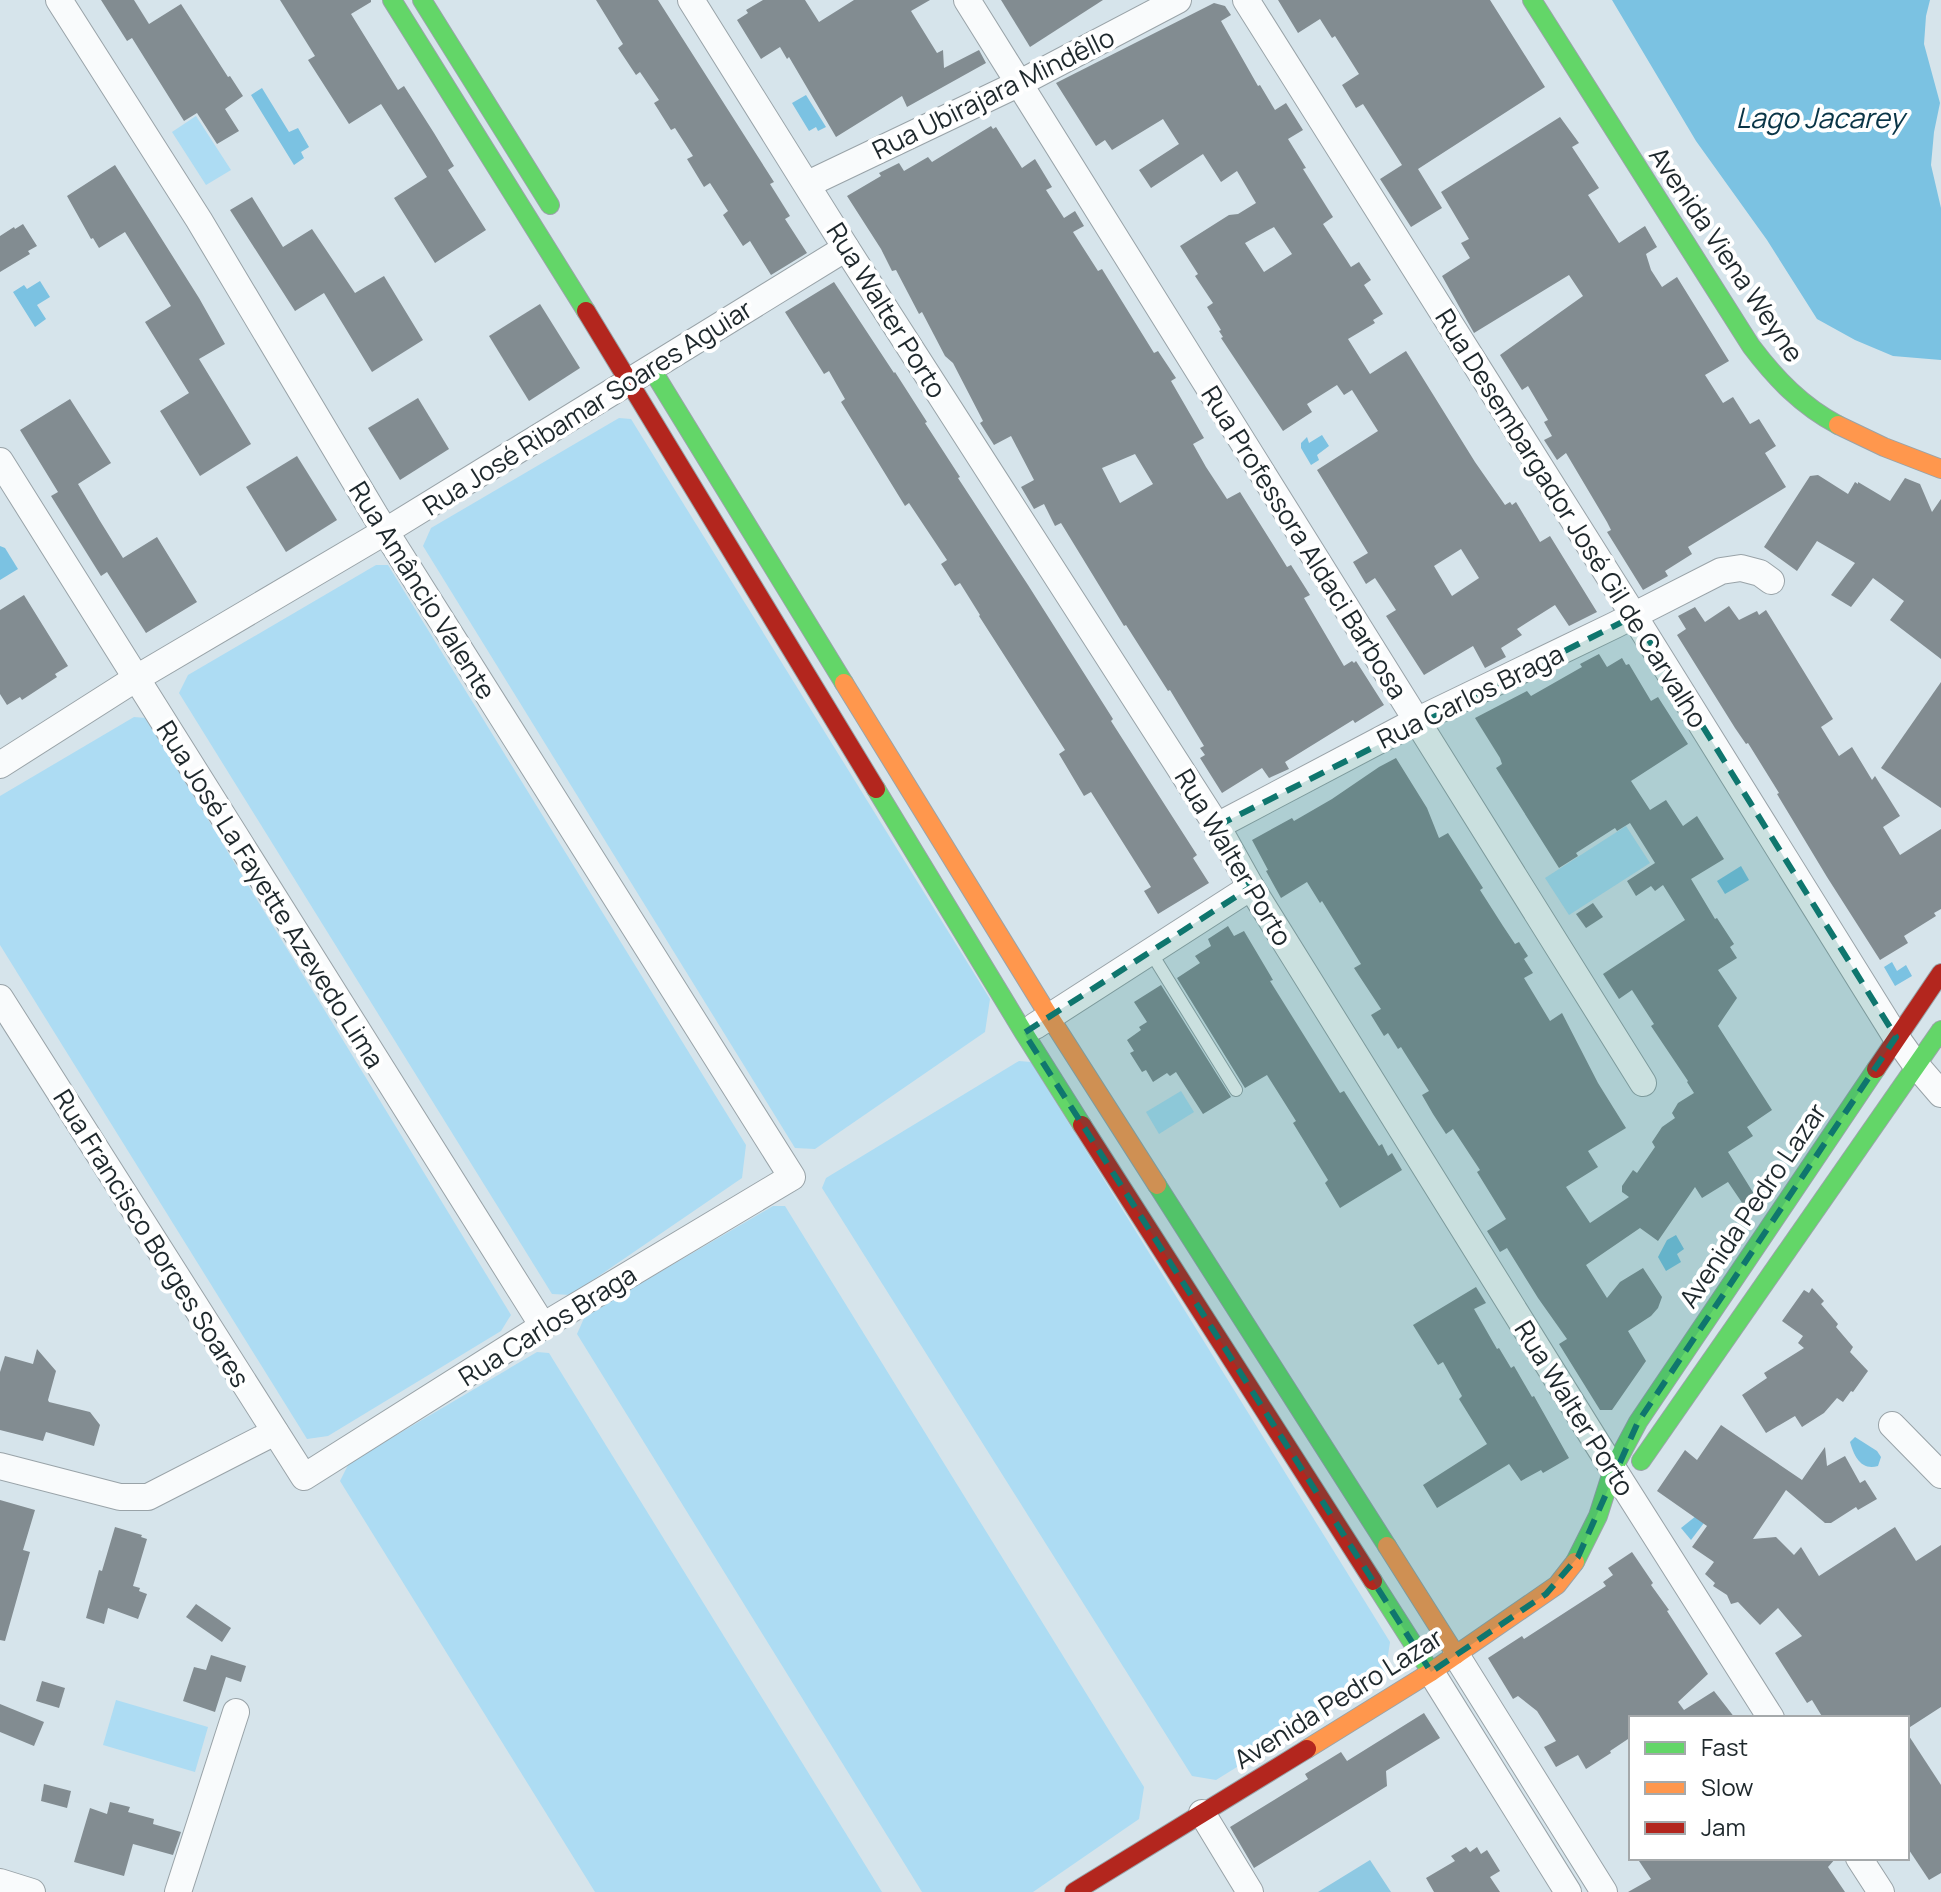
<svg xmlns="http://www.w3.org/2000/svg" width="1941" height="1892" font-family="Manrope,sans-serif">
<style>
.green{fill:#addcf3}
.forest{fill:#8ec9e3}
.water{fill:#7bc2e2}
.building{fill:#828c91;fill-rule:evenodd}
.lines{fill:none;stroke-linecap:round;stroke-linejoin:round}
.lane-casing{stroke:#99a3a8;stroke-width:14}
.street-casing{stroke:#99a3a8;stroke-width:28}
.fast-casing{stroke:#99a3a8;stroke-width:20}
.slow-casing{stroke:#99a3a8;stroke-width:20}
.jam-casing{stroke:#99a3a8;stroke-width:20}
.lane{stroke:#f9fbfc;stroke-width:12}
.street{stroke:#f9fbfc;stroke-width:26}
.fast{stroke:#63d668;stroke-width:18}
.slow{stroke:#ff974d;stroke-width:18}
.jam{stroke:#b3261e;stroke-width:18}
.marked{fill:#0f766e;fill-opacity:0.2;stroke:#0f766e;stroke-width:6;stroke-dasharray:16 10;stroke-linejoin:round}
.labels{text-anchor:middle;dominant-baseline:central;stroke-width:8;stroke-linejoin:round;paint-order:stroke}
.street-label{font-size:26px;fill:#1e282c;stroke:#fff}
.water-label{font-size:28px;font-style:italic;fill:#093547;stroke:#fff}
</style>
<rect width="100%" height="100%" fill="#d6e4eb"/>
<g class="green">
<polygon points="196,116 231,170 206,185 172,132"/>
<polygon points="619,418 631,419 990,999 985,1032 815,1149 795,1148 423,546 431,528"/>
<polygon points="376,565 388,565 746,1145 742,1178 571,1295 552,1294 179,693 188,675"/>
<polygon points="134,717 146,718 511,1315 501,1331 328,1436 307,1439 0,945 0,796"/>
<polygon points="1626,826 1650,863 1569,915 1545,878"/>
<polygon points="1019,1061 1031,1062 1390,1642 1385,1675 1216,1780 1192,1776 822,1188 826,1178"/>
<polygon points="1181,1091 1194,1112 1159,1134 1146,1112"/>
<polygon points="773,1206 785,1206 1144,1787 1139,1819 1033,1892 922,1892 577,1334 585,1316"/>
<polygon points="537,1352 549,1353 882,1892 595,1892 340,1481 349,1463"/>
<polygon points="116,1700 208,1727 195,1772 103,1745"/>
</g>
<polygon class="forest" points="1370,1860 1391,1892 1318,1892"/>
<g class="water">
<polygon points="1612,0 1930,0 1926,16 1924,44 1940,103 1934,132 1931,165 1941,208 1941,360 1893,356 1855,340 1817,319 1767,240 1696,141"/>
<polygon points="262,88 289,132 298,128 309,147 301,152 304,158 294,165 251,95"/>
<polygon points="806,95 826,127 818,131 816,127 809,131 792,103"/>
<polygon points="40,281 50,297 37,305 46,319 35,327 13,292 24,285 27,289"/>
<polygon points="1322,435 1329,446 1317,455 1319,460 1311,465 1301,448 1301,443 1307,437 1309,443"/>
<polygon points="0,546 5,548 18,569 0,580"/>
<polygon points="1741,866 1749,880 1725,894 1717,881"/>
<polygon points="1892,962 1897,971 1906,965 1912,976 1895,986 1884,967"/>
<polygon points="1676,1235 1684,1249 1677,1254 1681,1262 1666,1271 1658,1257 1667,1240"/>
<path d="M1855,1437L1877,1451L1881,1457L1878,1466C1861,1471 1854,1456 1850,1442Z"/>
<polygon points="1706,1508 1710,1515 1691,1540 1681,1528"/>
</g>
<g class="building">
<polygon points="101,0 134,0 149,24 181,4 228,77 230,76 243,96 225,109 239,131 217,144 197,113 184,121 132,38 127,41"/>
<polygon points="280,0 371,0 371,2 351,14 398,90 404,86 434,133 454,166 448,170 486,230 435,263 394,198 427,177 381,104 349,124 308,60 315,56"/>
<polygon points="596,0 658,0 774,182 770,184 790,216 785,219 807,253 771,275 750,241 743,246 723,215 728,211 710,183 704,187 687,159 693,156 675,128 671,130 654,103 659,100 640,72 636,75 618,48 623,44"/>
<polygon points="763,0 805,0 819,22 854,0 930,0 911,11 937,53 943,50 944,68 979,50 986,63 907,107 902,96 836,137 789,57 787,59 780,47 761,59 737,20 748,13 746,10"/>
<polygon points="1001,0 1103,0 1030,47"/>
<polygon points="1278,0 1349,0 1335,9 1349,0 1490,0 1545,87 1418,169 1442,208 1411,227 1380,179 1402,165 1363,104 1356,108 1342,85 1359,74 1335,36 1332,38 1320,19 1298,33"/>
<path d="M1214,3L1225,6L1231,15L1221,21L1258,86L1260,85L1275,110L1286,103L1303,130L1288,139L1306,168L1303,169L1333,217L1323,224L1351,267L1359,262L1371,280L1364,285L1383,314L1373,320L1375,323L1348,339L1370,374L1406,351L1475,462L1505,505L1510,502L1512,505L1516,502L1540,542L1550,536L1597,612L1569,626L1555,605L1517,629L1522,635L1501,648L1506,657L1485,668L1473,646L1424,675L1386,616L1396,610L1375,578L1366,584L1353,562L1368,553L1317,470L1378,431L1352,390L1344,395L1337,385L1307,404L1312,412L1283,431L1221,338L1223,337L1219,331L1221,330L1207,307L1213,303L1195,276L1198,274L1180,246L1229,215L1238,214L1256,203L1237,171L1221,182L1203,154L1151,188L1139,170L1179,144L1163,119L1112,150L1105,140L1096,146L1056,83ZM1274,227L1292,254L1264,272L1245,243ZM1461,549L1479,578L1452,596L1434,566Z"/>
<polygon points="1560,117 1579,143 1572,147 1599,188 1588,195 1619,243 1645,226 1657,247 1646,254 1651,270 1662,287 1677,277 1729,361 1705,375 1723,403 1733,397 1750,424 1759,419 1776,446 1765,453 1786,487 1688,547 1692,554 1665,571 1668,576 1643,590 1607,532 1611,530 1607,522 1566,453 1557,460 1544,440 1552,436 1544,422 1548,420 1528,386 1522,390 1500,355 1583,296 1569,275 1474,333 1442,276 1470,258 1461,243 1469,239 1441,192"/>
<path d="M991,126L993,129L996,127L1022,168L1035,159L1052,187L1046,190L1064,218L1075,211L1084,226L1073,232L1098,271L1102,269L1154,353L1158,351L1176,378L1171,381L1204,438L1193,444L1206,467L1227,499L1240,492L1287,567L1291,565L1310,595L1304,598L1344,666L1352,661L1354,663L1356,661L1384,705L1355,723L1353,720L1285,762L1289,769L1269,778L1262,768L1222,793L1200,758L1205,755L1200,748L1204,746L1170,690L1168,691L1126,625L1124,626L1061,523L1055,526L1044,504L1034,509L1021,487L1034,480L1011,436L994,445L980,423L983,421L953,363L945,356L922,312L919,314L896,270L892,271L881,249L847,196L881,176L879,173L899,163L904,171L928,157L932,162ZM1135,454L1153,484L1120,503L1102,468Z"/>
<polygon points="115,165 199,298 225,344 199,359 251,444 200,476 160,411 189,393 145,322 171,306 125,232 99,248 93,238 91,239 67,196"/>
<polygon points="252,197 283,247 312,229 355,293 384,276 423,340 372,372 324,293 295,311 230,210"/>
<polygon points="23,224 37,246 28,251 30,254 0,272 0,236 14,227 15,229"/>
<polygon points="834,282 894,373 895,372 927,422 925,423 960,477 958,478 1028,585 1113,719 1111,721 1197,855 1193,858 1209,883 1158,914 1144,891 1151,887 1091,792 1084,796 1059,754 1065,750 979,616 980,615 960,583 955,586 941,564 947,560 909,503 905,506 841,402 845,399 829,371 824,374 785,312"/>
<polygon points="540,304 580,368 529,401 489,336"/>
<polygon points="418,398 449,449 400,480 368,428"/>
<polygon points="70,399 111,463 78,484 100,521 123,558 157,537 197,602 146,633 107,572 101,576 51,496 58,492 20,430"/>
<polygon points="297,456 337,520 286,552 246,487"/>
<polygon points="1818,475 1848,494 1855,482 1858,484 1858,482 1890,501 1905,478 1920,484 1932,512 1941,499 1941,659 1890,620 1904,601 1873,578 1851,607 1831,595 1855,563 1817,541 1797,571 1764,547 1810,476"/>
<polygon points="24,595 68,666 55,674 57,677 22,700 20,697 7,705 0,694 0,610"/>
<polygon points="1729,606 1739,620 1757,611 1759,615 1766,610 1833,719 1821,727 1839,756 1852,747 1872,780 1875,776 1900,816 1883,827 1900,855 1941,829 1941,909 1934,913 1936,916 1904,936 1908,943 1880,960 1827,877 1777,794 1779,793 1748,743 1746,744 1735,728 1677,635 1686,629 1678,616 1695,607 1705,622"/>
<polygon points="1599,654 1607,667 1622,658 1626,665 1629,664 1651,701 1658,697 1688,744 1631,781 1650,810 1666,800 1683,826 1697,816 1724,859 1691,879 1715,919 1717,918 1734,944 1730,947 1737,958 1718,970 1737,998 1718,1026 1772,1110 1747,1127 1753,1136 1728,1152 1759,1202 1747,1210 1728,1182 1702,1198 1695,1187 1658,1241 1640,1228 1586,1265 1607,1298 1620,1282 1643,1268 1662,1297 1658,1308 1651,1316 1628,1331 1646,1361 1612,1410 1600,1410 1559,1344 1567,1339 1538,1298 1507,1248 1500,1252 1487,1231 1506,1219 1477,1172 1480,1170 1453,1129 1446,1134 1433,1114 1422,1095 1429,1091 1404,1052 1401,1047 1398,1049 1388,1033 1384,1036 1371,1015 1381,1009 1354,968 1361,964 1322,901 1320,903 1307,882 1281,898 1266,871 1268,870 1252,840 1292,818 1294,821 1332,799 1379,767 1396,758 1427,808 1439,838 1448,833 1483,888 1480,890 1503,926 1515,944 1519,942 1528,956 1524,959 1533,973 1524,978 1550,1021 1562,1013 1598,1083 1626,1128 1588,1151 1598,1167 1566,1187 1590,1223 1629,1197 1622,1192 1622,1186 1633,1170 1637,1173 1655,1147 1652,1142 1662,1127 1675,1118 1672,1113 1678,1103 1694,1093 1687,1082 1688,1081 1651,1026 1654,1024 1632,990 1619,999 1603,974 1685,920 1663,885 1655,891 1651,886 1636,896 1627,881 1655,863 1630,823 1617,831 1615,828 1576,853 1578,856 1559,868 1496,768 1502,764 1500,758 1475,718 1527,691 1531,696 1582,667 1580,664"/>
<polygon points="1941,682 1941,808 1881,768"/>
<polygon points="1593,903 1603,917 1586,928 1576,914"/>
<polygon points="1228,926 1234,936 1244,931 1273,980 1270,981 1340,1093 1344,1091 1379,1146 1382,1144 1388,1156 1392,1153 1402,1170 1340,1208 1325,1183 1328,1180 1293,1123 1296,1121 1267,1075 1245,1088 1177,978 1200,963 1195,956 1211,946 1208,939"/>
<polygon points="1161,985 1231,1097 1203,1114 1176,1072 1170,1076 1167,1073 1153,1082 1146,1070 1142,1072 1130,1053 1134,1051 1127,1040 1141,1030 1139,1027 1147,1022 1134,1002"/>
<polygon points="1476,1287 1486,1303 1474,1309 1497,1349 1499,1348 1511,1368 1514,1366 1532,1397 1534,1396 1569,1458 1543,1473 1541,1470 1521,1481 1509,1464 1437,1508 1423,1485 1487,1444 1459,1399 1462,1396 1443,1362 1438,1365 1413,1325"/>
<polygon points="1812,1288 1824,1301 1821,1304 1838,1324 1836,1327 1853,1347 1850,1352 1868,1371 1853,1392 1851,1391 1843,1402 1837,1398 1824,1413 1802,1427 1795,1416 1766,1433 1742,1395 1767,1378 1764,1373 1804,1348 1798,1343 1803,1336 1782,1321 1804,1290 1809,1293"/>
<polygon points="37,1349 56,1371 48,1400 49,1402 90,1412 100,1425 94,1446 46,1432 43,1441 0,1430 0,1372 5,1356 33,1364"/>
<polygon points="1721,1425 1802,1480 1825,1447 1827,1466 1845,1456 1860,1483 1865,1480 1877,1499 1858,1510 1856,1507 1831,1523 1825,1523 1786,1490 1753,1539 1776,1537 1794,1555 1801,1547 1819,1576 1895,1527 1916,1561 1941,1545 1941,1707 1907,1729 1907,1718 1823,1718 1812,1700 1807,1703 1775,1653 1802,1636 1778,1608 1760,1625 1738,1602 1731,1604 1727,1595 1713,1586 1715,1583 1705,1574 1714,1562 1692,1547 1707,1526 1657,1491 1685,1450 1697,1460"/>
<polygon points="0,1500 35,1510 23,1550 30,1552 5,1641 0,1640"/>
<polygon points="115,1527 142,1535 141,1537 147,1539 133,1586 140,1588 139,1591 147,1594 138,1619 108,1608 104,1624 86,1618 99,1570 102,1571"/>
<polygon points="1632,1552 1653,1583 1651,1585 1669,1610 1667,1611 1708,1674 1678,1702 1684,1710 1714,1691 1735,1718 1631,1718 1631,1737 1610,1751 1611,1753 1586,1769 1578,1755 1556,1767 1544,1747 1556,1741 1537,1711 1518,1696 1513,1699 1488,1658 1522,1636 1524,1639 1606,1586 1603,1582 1613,1575 1608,1568"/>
<polygon points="196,1604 231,1628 222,1642 186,1617"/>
<polygon points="211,1655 246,1666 241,1682 226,1677 215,1712 183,1701 194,1667 206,1670"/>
<polygon points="42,1681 65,1688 59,1708 36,1701"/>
<polygon points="0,1704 44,1722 34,1746 0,1732"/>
<polygon points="1424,1713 1440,1738 1386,1771 1387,1786 1254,1868 1230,1827 1308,1779 1305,1774 1341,1752 1347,1761"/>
<polygon points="1907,1733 1941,1785 1941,1873 1929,1880 1907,1847"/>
<polygon points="44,1784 71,1791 67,1808 41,1801"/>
<polygon points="110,1802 130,1807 128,1812 154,1819 153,1824 181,1832 173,1855 133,1844 124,1876 74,1862 90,1808 107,1814"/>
<polygon points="1466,1847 1470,1852 1477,1847 1481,1854 1487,1850 1500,1871 1490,1877 1500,1892 1434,1892 1426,1878 1455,1861 1451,1856"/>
<polygon points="1637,1858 1836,1858 1828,1867 1845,1892 1628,1892 1651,1879"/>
</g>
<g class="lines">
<g class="lane-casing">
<polyline id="lane" points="1150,951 1236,1090"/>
</g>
<g class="street-casing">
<g id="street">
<polyline points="691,0 846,248 1217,826 1251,887 1598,1445 1771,1718"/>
<polyline points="967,0 1643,1083"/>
<polyline points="1246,0 1634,616 1896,1037 1916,1065 1941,1094"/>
<polyline points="808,184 1020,83 1178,0"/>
<polyline points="0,461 543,1326"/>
<polyline points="0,765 135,679 386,531 846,248"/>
<polyline points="1217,826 1416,721 1615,625 1721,571 1741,568 1760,573 1771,581"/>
<polyline points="0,998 304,1477 543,1326 792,1177 375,515 199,220 59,0"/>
<polyline points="1035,1026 1251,887"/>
<polyline points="1892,1425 1941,1475"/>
<polyline points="0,1466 120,1497 148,1497 275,1432"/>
<polyline points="1456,1655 1604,1892"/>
<polyline points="1431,1672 1568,1892"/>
<polyline points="1202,1813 1250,1892"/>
<polyline points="1859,1858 1881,1892"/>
<polyline points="0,1882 32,1892"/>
<polyline points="178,1892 236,1712"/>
</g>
</g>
<g class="fast-casing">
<g id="fast">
<polyline points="392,0 586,311"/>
<polyline points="422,0 550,205"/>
<path d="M1532,0L1751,346C1776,379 1802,406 1838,425"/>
<polyline points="651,368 844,683"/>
<polyline points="876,789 1024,1033 1082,1125"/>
<polyline points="1157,1185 1387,1546"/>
<polyline points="1641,1461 1941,1030"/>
<polyline points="1575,1562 1598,1516 1613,1469 1638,1422 1876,1069"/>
<polyline points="1373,1581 1431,1672"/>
</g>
</g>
<g class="slow-casing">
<g id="slow">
<polyline points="1838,425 1884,447 1941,469"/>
<polyline points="844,683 1049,1016 1157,1185"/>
<polyline points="1387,1546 1456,1655"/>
<polyline points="1307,1749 1431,1672 1557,1585 1575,1562"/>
</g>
</g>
<g class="jam-casing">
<g id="jam">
<polyline points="586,311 876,789"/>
<polyline points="1876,1069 1941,973"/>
<polyline points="1082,1125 1373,1581"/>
<polyline points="1074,1892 1307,1749"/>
</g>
</g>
<use href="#lane" class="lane"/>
<use href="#street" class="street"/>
<use href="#fast" class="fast"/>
<use href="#slow" class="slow"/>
<use href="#jam" class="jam"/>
</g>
<path class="marked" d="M1634,616L1896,1037L1638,1422L1578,1557L1546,1594L1431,1672L1024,1033L1251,887L1217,826Z"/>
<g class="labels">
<g class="street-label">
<text transform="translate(993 93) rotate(-26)">Rua Ubirajara Mindêllo</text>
<text transform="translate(1727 254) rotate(56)">Avenida Viena Weyne</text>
<text transform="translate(887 310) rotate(58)">Rua Walter Porto</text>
<text transform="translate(587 407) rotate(-32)">Rua José Ribamar Soares Aguiar</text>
<text transform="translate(1572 518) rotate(58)">Rua Desembargador José Gil de Carvalho</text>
<text transform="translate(1305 542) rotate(58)">Rua Professora Aldaci Barbosa</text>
<text transform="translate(423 590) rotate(58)">Rua Amâncio Valente</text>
<text transform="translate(1470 696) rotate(-26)">Rua Carlos Braga</text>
<text transform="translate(1234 857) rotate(59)">Rua Walter Porto</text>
<text transform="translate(271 894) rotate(58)">Rua José La Fayette Azevedo Lima</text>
<text transform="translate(1752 1205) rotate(-56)">Avenida Pedro Lazar</text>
<text transform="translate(152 1238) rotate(58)">Rua Francisco Borges Soares</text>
<text transform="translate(547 1325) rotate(-32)">Rua Carlos Braga</text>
<text transform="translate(1575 1408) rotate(58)">Rua Walter Porto</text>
<text transform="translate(1338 1698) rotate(-32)">Avenida Pedro Lazar</text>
</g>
<g class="water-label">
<text x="1820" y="117">Lago Jacarey</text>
</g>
</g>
<rect x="1629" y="1716" width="280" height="144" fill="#ffffff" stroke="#a5a9ab" stroke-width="2"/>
<rect x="1645" y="1742" width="40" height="12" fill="#63d668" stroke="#a5a9ab" stroke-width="2"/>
<text x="1701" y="1756" font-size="24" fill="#1e282c">Fast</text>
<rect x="1645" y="1782" width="40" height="12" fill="#ff974d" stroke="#a5a9ab" stroke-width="2"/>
<text x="1701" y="1796" font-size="24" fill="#1e282c">Slow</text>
<rect x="1645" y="1822" width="40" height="12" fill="#b3261e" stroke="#a5a9ab" stroke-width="2"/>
<text x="1701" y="1836" font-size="24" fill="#1e282c">Jam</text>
</svg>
